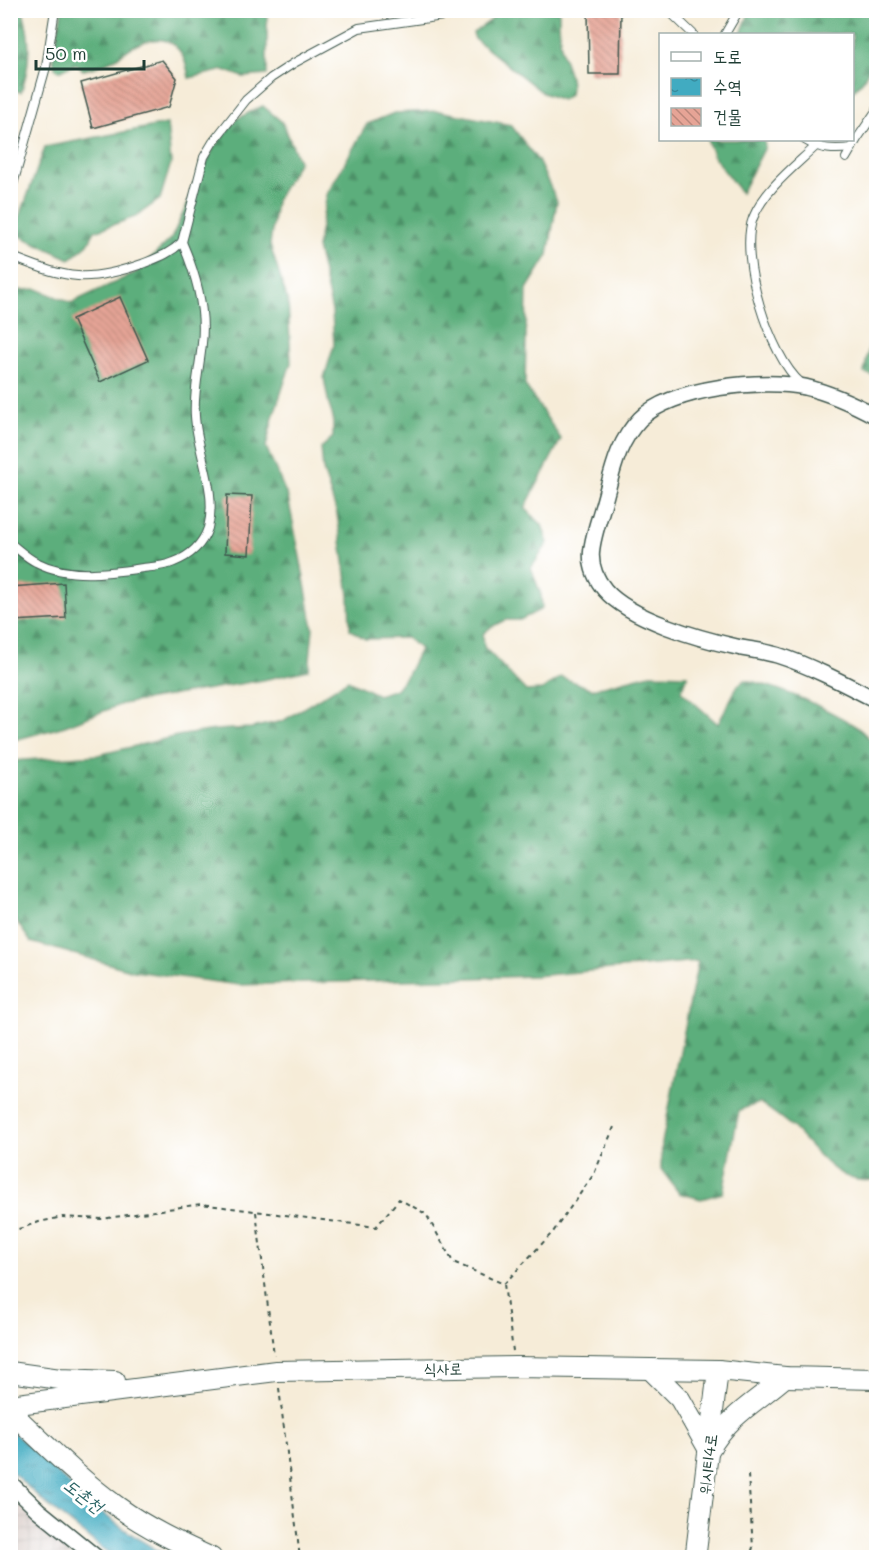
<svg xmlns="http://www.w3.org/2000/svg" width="887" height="1568" font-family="Mali,'Poor Story',sans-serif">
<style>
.industrial{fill:url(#industrial-grid)}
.forest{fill:url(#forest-firs);stroke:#3e7658;stroke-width:1.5}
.water{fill:url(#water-ripples);stroke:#30747a;stroke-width:1.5}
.building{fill:url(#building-back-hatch)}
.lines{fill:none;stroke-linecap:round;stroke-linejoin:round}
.service-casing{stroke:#3f574d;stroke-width:10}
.minor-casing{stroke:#3f574d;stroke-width:18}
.tertiary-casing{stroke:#3f574d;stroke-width:22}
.path{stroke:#3f574d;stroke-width:2;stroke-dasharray:4.5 4.5;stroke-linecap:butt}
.service{stroke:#fff;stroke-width:8}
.minor{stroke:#fff;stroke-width:15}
.tertiary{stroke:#fff;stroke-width:20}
.labels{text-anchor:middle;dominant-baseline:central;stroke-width:6;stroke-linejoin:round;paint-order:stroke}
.street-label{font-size:16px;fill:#1f3d34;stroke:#fff}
.water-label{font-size:18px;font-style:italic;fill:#2b6465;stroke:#fff}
</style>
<defs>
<pattern id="industrial-grid" width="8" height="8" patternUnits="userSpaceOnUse" patternTransform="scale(1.5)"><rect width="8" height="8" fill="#cfc0ba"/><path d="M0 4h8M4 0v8" fill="none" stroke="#a79d98"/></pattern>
<pattern id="forest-firs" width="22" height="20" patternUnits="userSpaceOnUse" patternTransform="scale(1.5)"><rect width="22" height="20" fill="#5cae7c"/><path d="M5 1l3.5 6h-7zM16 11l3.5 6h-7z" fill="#4b8f66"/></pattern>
<pattern id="water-ripples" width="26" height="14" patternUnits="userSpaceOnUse" patternTransform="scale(1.5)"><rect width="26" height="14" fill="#41abc1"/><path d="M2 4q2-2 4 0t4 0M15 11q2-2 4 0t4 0" fill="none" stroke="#368c9e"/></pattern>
<pattern id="building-back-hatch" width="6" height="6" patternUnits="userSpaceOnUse" patternTransform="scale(1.5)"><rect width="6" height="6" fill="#e6a496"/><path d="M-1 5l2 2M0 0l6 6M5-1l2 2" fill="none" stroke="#ba877b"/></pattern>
</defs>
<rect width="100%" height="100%" fill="#fff"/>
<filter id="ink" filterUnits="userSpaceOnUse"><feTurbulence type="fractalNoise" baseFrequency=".0167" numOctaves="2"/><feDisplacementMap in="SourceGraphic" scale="12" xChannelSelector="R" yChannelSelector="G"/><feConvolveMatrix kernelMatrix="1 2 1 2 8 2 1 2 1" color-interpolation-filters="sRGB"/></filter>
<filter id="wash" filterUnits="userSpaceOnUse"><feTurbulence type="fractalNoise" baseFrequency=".008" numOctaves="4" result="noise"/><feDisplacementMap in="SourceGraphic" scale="24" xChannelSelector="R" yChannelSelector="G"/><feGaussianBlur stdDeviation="1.35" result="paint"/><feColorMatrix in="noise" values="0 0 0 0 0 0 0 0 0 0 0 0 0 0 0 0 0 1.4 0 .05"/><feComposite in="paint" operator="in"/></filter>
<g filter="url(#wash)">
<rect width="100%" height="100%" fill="#f6ecd8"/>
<polygon class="industrial" points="11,1497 41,1527 74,1557 11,1557"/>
<g class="forest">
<path d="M62,10L267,11V75L243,77L224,70L189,78C184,45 167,30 134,46C126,50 119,57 110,61C102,65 92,68 83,70L76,64L59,71L55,68L53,58Z"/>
<polygon points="750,10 876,11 876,56 863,80 853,91 852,34 741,34"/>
<path d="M10,11H23C31,39 31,63 21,92L11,90Z"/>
<path d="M499,11H559C559,25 559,41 563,55C567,69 573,79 570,94L562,100L543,93L475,39L473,33L491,20Z"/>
<polygon points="263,106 282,122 299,161 276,201 270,245 288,302 291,363 273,417 266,447 288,498 301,562 313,628 309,670 263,680 122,704 65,726 11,741 11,291 37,289 71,303 135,273 171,239 214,147 238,118"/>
<path d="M439,111L511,125L538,161L557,201L548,255L527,289L525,385L561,439L525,508L542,525L548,543L531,568L541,595L542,609L520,620H505L491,627L483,634L484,647L526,691L542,690L561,677L592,689L650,674L688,675L681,691L718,724L738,685L745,680C777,686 827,708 855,726C863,731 869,739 876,745V1179C841,1189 816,1151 794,1129C784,1119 771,1111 760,1103L739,1110L723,1193L701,1199L679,1193L661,1169L662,1143L698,961L535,976L239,985L134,971L31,942L14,918L10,896L11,761L98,755L177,736L215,730L251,728L283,721L348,680L378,695L396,689L407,675L420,649L407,638L365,639L350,629L349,595L337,514L323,470L321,448L333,437V417L329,405L324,378L334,345L332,311L317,248L327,194L367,124L394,113Z"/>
<polygon points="167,124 171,163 160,199 135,217 95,231 88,244 70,259 14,233 45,147"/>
<polygon points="707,140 764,140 765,147 741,193 714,157"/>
<polygon points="876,311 876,376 864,373"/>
</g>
<path class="water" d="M10,1429C61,1476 108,1526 170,1557H113L44,1502L11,1471Z"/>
<g id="blocks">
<g class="building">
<polygon points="588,10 621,10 620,74 589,74"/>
<polygon points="162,60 177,78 169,107 93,128 81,83"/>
<polygon points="120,297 148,360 100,382 72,319"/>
<polygon points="227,495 252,496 249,555 225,553"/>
<polygon points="64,583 66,618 13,621 10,587"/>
</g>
</g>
</g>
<g filter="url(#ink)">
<use href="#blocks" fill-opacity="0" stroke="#3f574d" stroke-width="1.5"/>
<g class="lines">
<g class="service-casing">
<g id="service">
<polyline points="668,10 693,34"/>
<polyline points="725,34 739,10"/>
<path d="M805,140C821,150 834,150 852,148"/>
<polyline points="846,158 857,139 876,111"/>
<polyline points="10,195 46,67 55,10"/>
<polyline points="10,247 15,258 10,286"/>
<path d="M15,258C68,279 87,283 142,264C157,258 170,254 182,242L204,157L213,142L246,100L271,78L294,63L359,28L450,15L466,10"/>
<path d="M801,383C770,357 738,257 753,218C765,189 794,167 816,146"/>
<path d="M10,543C18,549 27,558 36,562C69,579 108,573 143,568C153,567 165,566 174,562C190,556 203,544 208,528C218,491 197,452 195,416C193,392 200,367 202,343C206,310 195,272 182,242"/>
</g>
</g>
<g class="minor-casing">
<g id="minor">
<path d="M876,416C854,404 830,393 805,387C764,378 672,387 640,419C615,445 612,476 602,509C593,540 582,563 605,590C630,619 700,639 737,647C750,650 764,651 777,655C809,665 847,685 876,700"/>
<polyline points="10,1483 38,1510 97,1558"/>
</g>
</g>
<g class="tertiary-casing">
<g id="tertiary">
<path d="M650,1369L680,1399L709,1450C730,1414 755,1403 785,1377"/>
<polyline points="10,1372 60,1379 115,1381"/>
<polyline points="10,1405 276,1371 515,1367 718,1370 785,1377 876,1379"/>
<path d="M10,1411C45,1444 79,1479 118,1507C147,1528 179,1543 212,1558"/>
<polyline points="694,1558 696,1552 718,1370"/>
</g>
</g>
<g class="path">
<polyline points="256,1212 274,1355"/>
<polyline points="10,1232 39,1222 62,1217 101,1219 201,1204 376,1227 399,1199 426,1214 453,1262 504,1284 513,1351"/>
<polyline points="504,1284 553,1232 594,1174 614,1127"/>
<polyline points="279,1388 300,1558"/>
<polyline points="748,1475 753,1547 750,1558"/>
</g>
<use href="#service" class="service"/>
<use href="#minor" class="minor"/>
<use href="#tertiary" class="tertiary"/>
</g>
</g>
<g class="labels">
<g class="street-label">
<text transform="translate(443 1368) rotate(-1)">식사로</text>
<text transform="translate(707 1464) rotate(-83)">위시티4로</text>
</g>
<g class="water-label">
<text transform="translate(84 1495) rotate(37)">도촌천</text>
</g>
</g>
<rect width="887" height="1568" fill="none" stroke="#fff" stroke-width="36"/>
<rect x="659" y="33" width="195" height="108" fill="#ffffff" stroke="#a5b1ae" stroke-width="1.5"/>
<rect x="671" y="52" width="30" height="9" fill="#ffffff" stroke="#a5b1ae" stroke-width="1.5"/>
<text x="713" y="63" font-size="18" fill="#1f3d34">도로</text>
<rect x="671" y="78" width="30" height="18" fill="url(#water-ripples)" stroke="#a5b1ae" stroke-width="1.5"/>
<text x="713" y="93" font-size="18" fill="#1f3d34">수역</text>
<rect x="671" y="108" width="30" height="18" fill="url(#building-back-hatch)" stroke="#a5b1ae" stroke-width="1.5"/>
<text x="713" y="123" font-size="18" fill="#1f3d34">건물</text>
<path d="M36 60v9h108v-9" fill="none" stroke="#1f3d34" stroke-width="3"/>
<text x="45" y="60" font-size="18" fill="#1f3d34" stroke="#ffffff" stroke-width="4.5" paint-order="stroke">50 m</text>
</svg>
